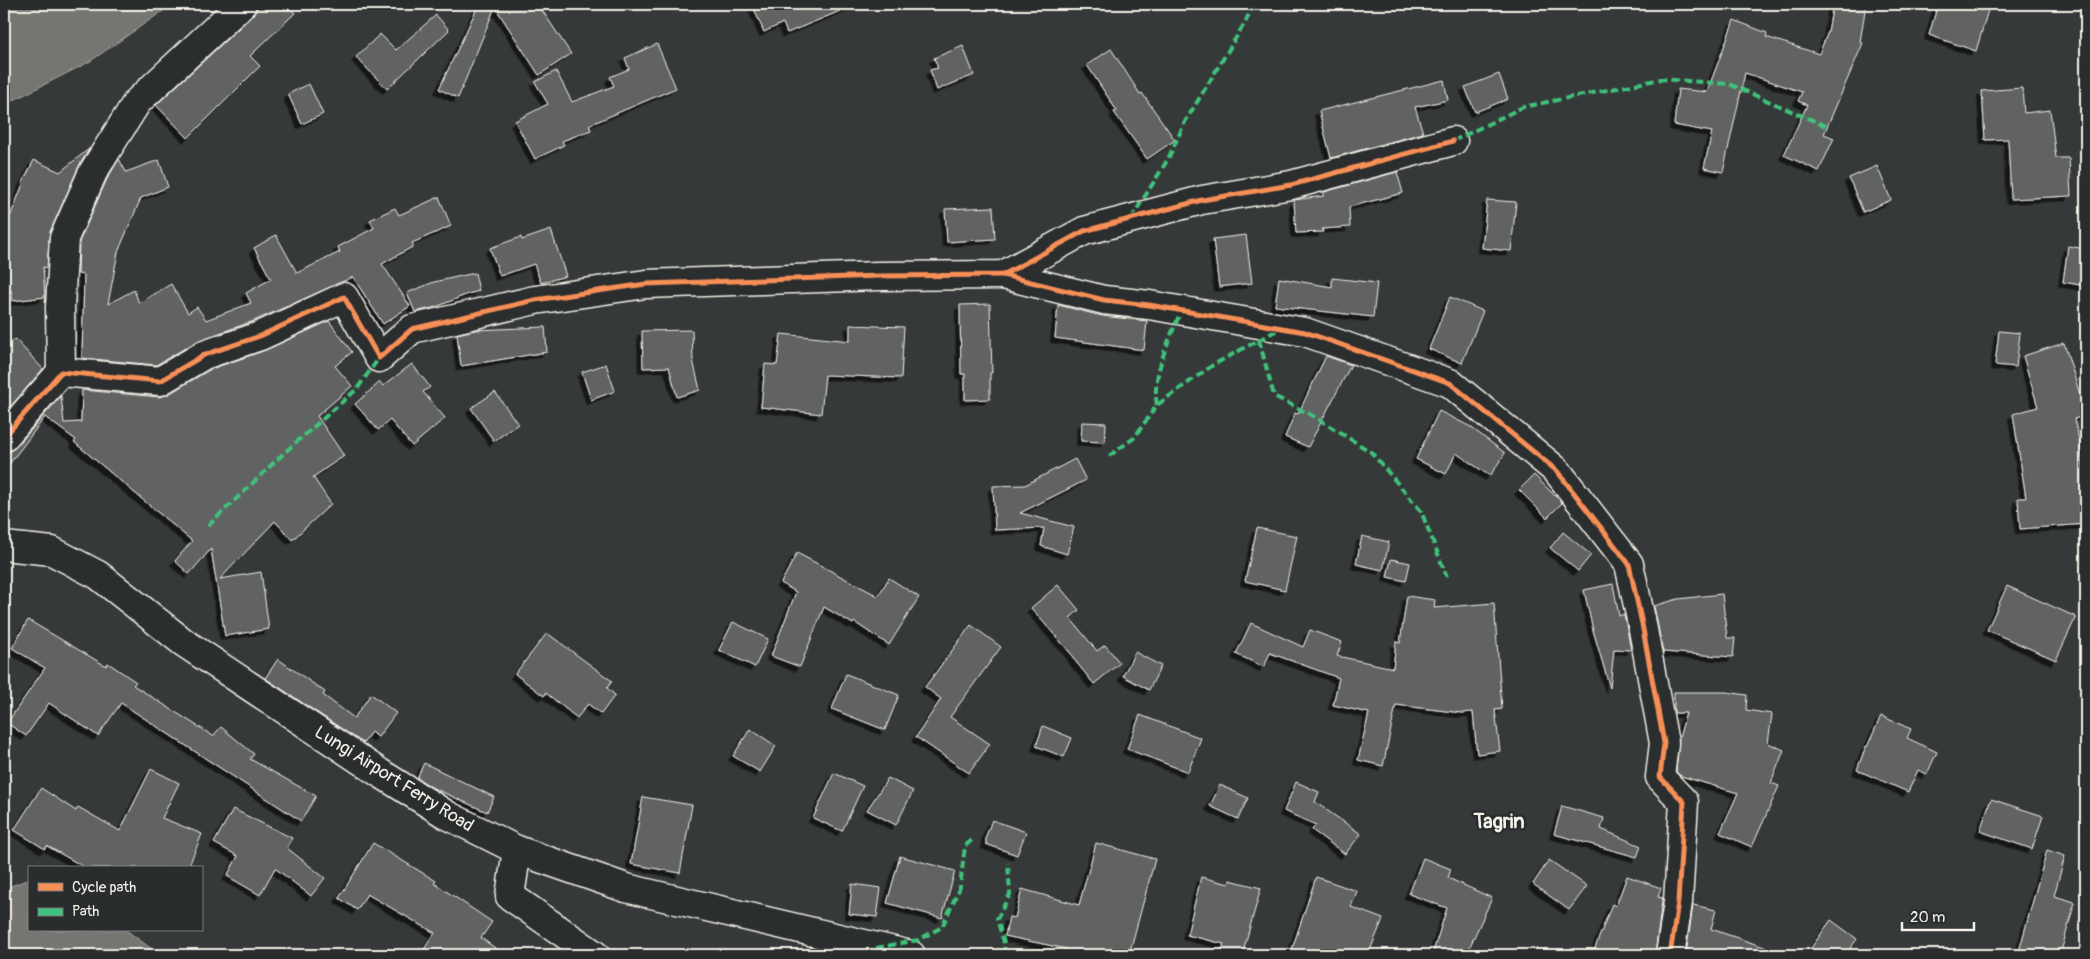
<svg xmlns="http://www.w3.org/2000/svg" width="2090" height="959" font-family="Pangolin,sans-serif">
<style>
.water{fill:#757572;stroke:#a8a7a1}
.building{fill:#616362;stroke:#f4f1e8;filter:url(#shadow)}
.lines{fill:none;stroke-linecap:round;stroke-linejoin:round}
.minor-casing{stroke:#f4f1e8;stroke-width:31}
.major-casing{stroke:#f4f1e8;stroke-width:31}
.minor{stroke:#2a2d2e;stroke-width:28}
.major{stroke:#2a2d2e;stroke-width:28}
.quiet{stroke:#40c37c;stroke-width:4;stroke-dasharray:8 4;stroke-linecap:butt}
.cycleway-casing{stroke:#2a2d2e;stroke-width:8}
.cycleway{stroke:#f78f57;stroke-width:5}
.labels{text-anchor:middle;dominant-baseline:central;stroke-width:5;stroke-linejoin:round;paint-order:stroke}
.street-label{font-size:18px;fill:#f4f1e8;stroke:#2a2d2e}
.quarter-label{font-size:20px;font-weight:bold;fill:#f4f1e8;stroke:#2a2d2e}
</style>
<defs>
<filter id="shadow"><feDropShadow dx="-4.5" dy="4.5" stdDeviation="0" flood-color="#0009"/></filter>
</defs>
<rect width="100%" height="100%" fill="#363939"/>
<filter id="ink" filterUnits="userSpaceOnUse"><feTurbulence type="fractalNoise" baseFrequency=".02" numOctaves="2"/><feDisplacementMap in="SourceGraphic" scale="10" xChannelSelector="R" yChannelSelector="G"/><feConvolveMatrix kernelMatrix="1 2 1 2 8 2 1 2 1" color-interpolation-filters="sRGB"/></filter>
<g filter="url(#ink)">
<g class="water">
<polygon points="4,4 173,4 89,62 4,105"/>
<polygon points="29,879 29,930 126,930 160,955 4,955 4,894 11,886"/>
</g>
<g class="building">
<polygon points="257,4 286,4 295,13 250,56 260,66 188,138 156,105 253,15 257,9"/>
<polygon points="479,4 538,4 571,54 539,75 495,7 458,98 439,89"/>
<polygon points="752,4 857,4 787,33 783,23 764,32"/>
<polygon points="1833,4 1866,4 1860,42 1863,43 1824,134 1834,138 1819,171 1784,155 1807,105 1798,101 1802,92 1745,73 1723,172 1704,168 1712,132 1674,125 1678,89 1707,92 1734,20 1767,33 1766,37 1819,54 1828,32"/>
<polygon points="1938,4 1978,4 1989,7 1976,51 1929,35"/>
<polygon points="436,15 449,30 387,89 356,57 380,34 396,50"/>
<polygon points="657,44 676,88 589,125 591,130 562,141 564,145 535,159 515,121 548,104 535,82 556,71 572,102 614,86 610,77 629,69 625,58"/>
<polygon points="963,46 974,75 937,90 930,70 938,68 934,58"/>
<polygon points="1111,49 1140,94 1142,93 1175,140 1147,159 1114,112 1117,111 1087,65"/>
<polygon points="1499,74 1508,99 1475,112 1465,87"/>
<polygon points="1444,80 1448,100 1415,107 1423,133 1331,158 1319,111"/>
<polygon points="309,84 323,114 302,124 288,94"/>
<polygon points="2022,88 2024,113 2050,110 2056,158 2069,158 2071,196 2011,199 2008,139 1985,140 1982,91"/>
<polygon points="90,148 79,166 50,232 47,268 43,267 45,297 13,301 11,290 4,294 4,232 23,184 22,184 34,160 60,172"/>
<polygon points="119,159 126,172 159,160 168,187 141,198 118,252 108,304 134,290 139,303 171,284 188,313 197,307 206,320 251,303 246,293 271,279 254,248 276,235 297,273 340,252 338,247 374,228 370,220 395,208 399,215 439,197 451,226 412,243 414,246 382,264 410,306 383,324 353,277 254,321 199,340 156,365 82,358 84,275 78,274 79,242 107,179"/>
<polygon points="1877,166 1891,200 1863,212 1849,178"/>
<polygon points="1397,172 1403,193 1349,207 1350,227 1322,229 1323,232 1296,233 1294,200 1324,196 1324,192"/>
<polygon points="1487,200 1516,202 1511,251 1482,248"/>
<polygon points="993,207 995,239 947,242 945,209"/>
<polygon points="551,230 566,276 541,283 534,264 500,276 490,248 521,237 522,240"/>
<polygon points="1246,235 1252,283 1219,287 1213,239"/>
<polygon points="2068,246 2086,249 2086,286 2063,282"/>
<polygon points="475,273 479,291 468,294 436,307 415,312 407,293 434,282"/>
<polygon points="1279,278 1332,287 1332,278 1377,283 1373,317 1275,306"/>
<polygon points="1450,297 1483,311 1462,363 1429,349"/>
<polygon points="990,304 992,373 990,373 990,399 965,400 965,374 961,374 960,305"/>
<polygon points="1058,305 1102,316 1147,321 1144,350 1055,338"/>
<polygon points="329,321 352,352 335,366 352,386 317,416 344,456 313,477 331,504 292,540 275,521 220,579 261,572 269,629 225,636 211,549 189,574 175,561 192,541 74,442 76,440 45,417 4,471 4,452 9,452 16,447 61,396 64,423 81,422 82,390 159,397 167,395 211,369 266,350"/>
<polygon points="850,325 904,327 901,378 825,375 821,414 761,407 765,364 777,365 781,334 850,341"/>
<polygon points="545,327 547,352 461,366 457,334 475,330"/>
<polygon points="692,330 693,360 700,390 677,397 669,367 643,368 642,331"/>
<polygon points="1999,331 2020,333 2016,367 1995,365"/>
<polygon points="15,339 43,369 4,414 4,349"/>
<polygon points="2064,343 2086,414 2075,419 2084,468 2086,469 2086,524 2020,529 2018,498 2026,498 2013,414 2038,407 2023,356"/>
<polygon points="1326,356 1351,365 1308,447 1285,437 1295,413 1298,414"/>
<polygon points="412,364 430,387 423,392 445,418 412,446 390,420 378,430 355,404 380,382 383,386"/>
<polygon points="606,364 615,391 591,400 582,372"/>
<polygon points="495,392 518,424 494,441 471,408"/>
<polygon points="1439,411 1469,426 1505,453 1490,476 1456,453 1446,474 1416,459"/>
<polygon points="1082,422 1106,423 1105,442 1081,441"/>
<polygon points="1075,459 1086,480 1020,513 1074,527 1067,554 1041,546 1044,528 995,530 993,486 1025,485"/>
<polygon points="1534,475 1562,503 1547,518 1519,490"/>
<polygon points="1257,528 1297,536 1285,590 1245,581"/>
<polygon points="1563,532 1591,555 1578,571 1550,548"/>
<polygon points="1362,536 1389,542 1383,570 1356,564"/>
<polygon points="797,553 878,596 889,578 919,597 889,645 854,622 853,624 824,607 800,667 771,656 796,592 781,583"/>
<polygon points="1391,559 1410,563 1406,581 1387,577"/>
<polygon points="1613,584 1619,616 1624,614 1631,650 1614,649 1610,688 1593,630 1584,590"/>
<polygon points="1058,585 1079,610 1070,618 1097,651 1105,645 1120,663 1094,684 1072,657 1073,656 1031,608"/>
<polygon points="2007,586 2076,617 2056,660 1987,630"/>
<polygon points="1722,594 1727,638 1735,638 1733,657 1663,652 1654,606 1678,599"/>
<polygon points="1407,596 1435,600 1434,608 1494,603 1502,709 1495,710 1500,751 1477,754 1473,712 1462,713 1396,705 1383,766 1358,760 1369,713 1333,705 1339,678 1270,653 1264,667 1236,654 1251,623 1303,647 1310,630 1342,642 1337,656 1393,668 1396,642 1400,643"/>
<polygon points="28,620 106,666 108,663 136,682 133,685 213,736 221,727 254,754 250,759 316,796 301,821 121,703 98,736 49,703 26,736 7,723 45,668 12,648"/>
<polygon points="733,622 768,639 755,667 719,650"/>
<polygon points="971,625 1001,647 950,717 990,744 969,773 916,737 941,699 925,687"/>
<polygon points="547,633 612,681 607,688 615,695 601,714 588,704 577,718 546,693 544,696 515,674"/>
<polygon points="1135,652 1161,666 1149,690 1123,676"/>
<polygon points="278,659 325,692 323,695 354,718 371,694 396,713 378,737 371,732 363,743 265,678"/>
<polygon points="846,674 899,695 885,730 832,709"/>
<polygon points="1674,692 1726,692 1747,695 1746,710 1772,714 1768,743 1784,750 1771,783 1779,786 1752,847 1720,833 1738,793 1681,776 1676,772 1679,738 1686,713 1674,713"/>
<polygon points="1140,715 1201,738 1188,772 1127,749"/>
<polygon points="1881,716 1911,729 1907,738 1937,752 1927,774 1918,770 1908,792 1857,770 1866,746 1867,747"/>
<polygon points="1043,726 1072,738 1064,757 1036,746"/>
<polygon points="750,729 776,746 760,772 733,756"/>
<polygon points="424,763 494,797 487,812 433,788 417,778"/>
<polygon points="151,769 179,783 162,818 202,834 188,868 86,868 47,846 45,849 14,830 41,788 76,811 78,807 120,831"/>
<polygon points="834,773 863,786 842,831 813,818"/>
<polygon points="888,778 913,791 896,825 867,810"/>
<polygon points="1296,782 1319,792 1315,802 1361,834 1345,854 1312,830 1316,825 1284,811"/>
<polygon points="1220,785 1248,798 1238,819 1210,806"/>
<polygon points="643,797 692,805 680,873 631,864"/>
<polygon points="1991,799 2043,816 2032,849 1980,831"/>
<polygon points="1562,806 1604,818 1601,829 1641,846 1637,857 1554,834"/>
<polygon points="233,809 292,838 287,848 325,878 311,896 275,868 260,895 227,876 238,856 214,843"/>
<polygon points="992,820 1026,832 1017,855 986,844 986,836"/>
<polygon points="373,843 436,881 434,883 492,922 481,938 505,955 420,955 435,933 367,894 357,910 339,898"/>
<polygon points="1096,843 1155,859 1129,955 1065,955 1067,949 1005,936 1009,917 1015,918 1022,889 1079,905"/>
<polygon points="2047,850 2065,856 2054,896 2075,902 2060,955 2018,955"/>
<polygon points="900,856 955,871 942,918 887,903"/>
<polygon points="1423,858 1451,869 1448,878 1492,898 1466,955 1432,955 1447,908 1409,894"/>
<polygon points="1549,860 1587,886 1569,910 1533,884"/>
<polygon points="1627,876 1661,888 1658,897 1663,898 1662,900 1655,955 1598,955 1600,950 1595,948 1612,904 1616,906"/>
<polygon points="1201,877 1229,884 1230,880 1261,888 1242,955 1220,955 1224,944 1187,935"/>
<polygon points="1316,877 1357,891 1351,907 1383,919 1368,955 1290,955"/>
<polygon points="852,884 881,888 877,917 849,914"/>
<polygon points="1693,905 1716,910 1711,929 1779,952 1778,955 1686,955"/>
<polygon points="1831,920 1857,939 1845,955 1806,955"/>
</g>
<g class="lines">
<g class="minor-casing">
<g id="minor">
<polyline points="1003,275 1104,300 1149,305 1305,332 1450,383 1557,471 1629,564 1642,624 1664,743 1660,777 1684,802 1678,902 1670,955"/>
<polyline points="61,372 60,307 64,238 93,172 137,102 242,4"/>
<polyline points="4,437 61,372 160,381 204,355 260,336 344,297 379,358 412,329 535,300 646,284 879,276 1003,275 1084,231 1202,200 1291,185 1453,141"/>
<polyline points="517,850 510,896 595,955"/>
</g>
</g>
<g class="major-casing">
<polyline id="major" points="4,546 52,551 98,575 183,642 380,773 447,815 517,850 626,888 911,955"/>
</g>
<use href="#minor" class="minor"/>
<use href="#major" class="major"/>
<g class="quiet">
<polyline points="1453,141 1523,107 1661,79 1729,84 1828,127"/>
<polyline points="1131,219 1168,159 1185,122 1246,21 1253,4"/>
<polyline points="1259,340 1274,396 1315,417 1371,452 1421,511 1447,577"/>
<path d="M1157,405C1151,376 1170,338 1181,311"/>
<polyline points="1109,456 1134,438 1157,405 1213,365 1281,328"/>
<polyline points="208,526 284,453 357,389 379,358"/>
<polyline points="876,948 918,940 942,927 960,887 965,846 972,840"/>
<polyline points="1004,955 1005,946 997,919 1010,894 1008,863"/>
</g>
<g class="cycleway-casing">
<g id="cycleway">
<polyline points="1003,275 1104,300 1149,305 1305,332 1450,383 1557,471 1629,564 1642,624 1664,743 1660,777 1684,802 1678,902 1670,955"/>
<polyline points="4,437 61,372 160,381 204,355 260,336 344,297 379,358 412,329 535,300 646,284 879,276 1003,275 1084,231 1202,200 1291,185 1453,141"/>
</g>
</g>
<use href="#cycleway" class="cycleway"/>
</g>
</g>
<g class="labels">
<g class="street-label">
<text transform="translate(394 779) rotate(32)">Lungi Airport Ferry Road</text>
</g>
<g class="quarter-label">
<text x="1499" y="821">Tagrin</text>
</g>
</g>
<rect width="2090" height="959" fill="none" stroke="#2a2d2e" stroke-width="20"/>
<rect x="10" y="10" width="2070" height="939" fill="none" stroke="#f4f1e8" stroke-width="2" filter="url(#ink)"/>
<rect x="28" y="866" width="175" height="65" fill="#2a2d2e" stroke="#7b7b78"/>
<rect x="38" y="883" width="25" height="8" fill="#f78f57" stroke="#7b7b78"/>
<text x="72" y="892" font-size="15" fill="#f4f1e8">Cycle path</text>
<rect x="38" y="908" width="25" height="8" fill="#40c37c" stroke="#7b7b78"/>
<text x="72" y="916" font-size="15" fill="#f4f1e8">Path</text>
<path d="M1902 922v8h72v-8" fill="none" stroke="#f4f1e8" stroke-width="2.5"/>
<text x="1910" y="922" font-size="15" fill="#f4f1e8" stroke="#2a2d2e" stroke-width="4" paint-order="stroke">20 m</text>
</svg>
